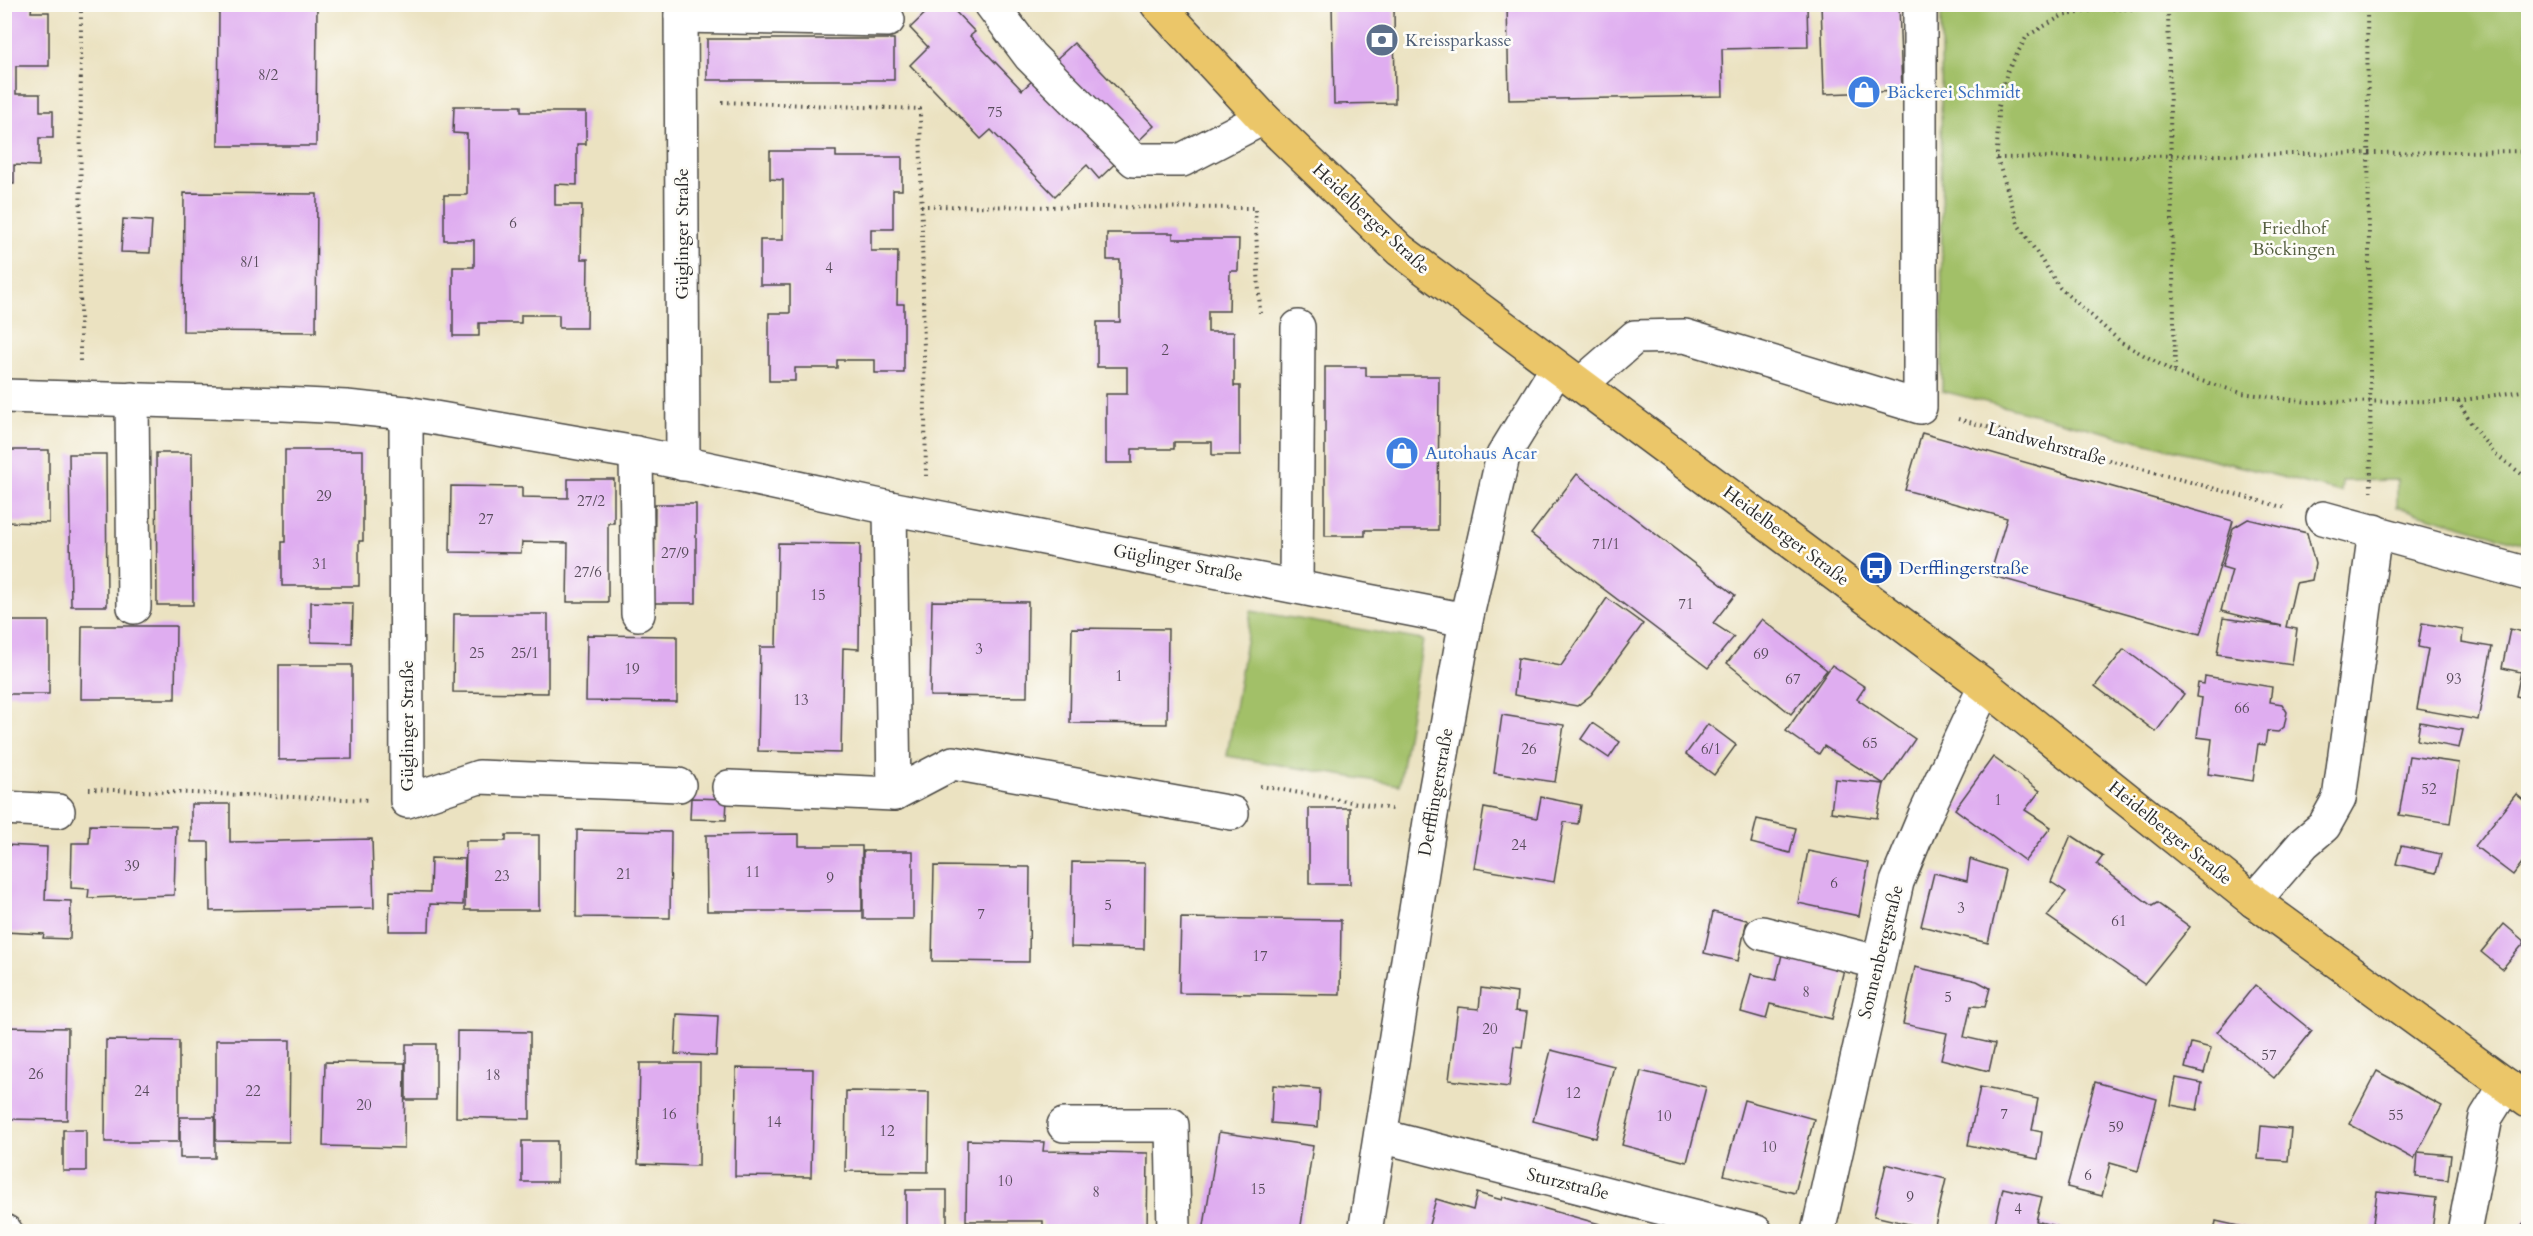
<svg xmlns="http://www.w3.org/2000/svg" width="2533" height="1236" font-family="Cardo,serif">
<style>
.green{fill:#a2c067;stroke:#667649;stroke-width:1.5}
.building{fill:#dfadf0}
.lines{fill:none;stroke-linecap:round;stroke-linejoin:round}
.minor-casing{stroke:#484642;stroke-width:36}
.major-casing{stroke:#484642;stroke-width:36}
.path{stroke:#484642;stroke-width:4;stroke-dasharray:1.5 4.5;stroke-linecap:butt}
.minor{stroke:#fff;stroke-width:33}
.major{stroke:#ebc669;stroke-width:33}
.labels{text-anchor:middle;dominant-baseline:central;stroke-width:5;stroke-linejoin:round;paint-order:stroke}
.number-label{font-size:15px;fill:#584c5c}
.service-label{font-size:18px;fill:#4e5e75;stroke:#fdfcf7;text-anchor:start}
.shop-label{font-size:18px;fill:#366cbe;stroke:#fdfcf7;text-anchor:start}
.street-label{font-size:18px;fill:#2b2b2b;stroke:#fdfcf7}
.park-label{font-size:18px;fill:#555f40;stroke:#fdfcf7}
.transit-label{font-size:18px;fill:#164399;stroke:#fdfcf7;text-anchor:start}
</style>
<rect width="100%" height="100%" fill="#fdfcf7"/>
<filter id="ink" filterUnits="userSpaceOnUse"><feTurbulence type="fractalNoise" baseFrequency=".0167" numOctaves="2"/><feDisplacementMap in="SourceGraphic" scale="12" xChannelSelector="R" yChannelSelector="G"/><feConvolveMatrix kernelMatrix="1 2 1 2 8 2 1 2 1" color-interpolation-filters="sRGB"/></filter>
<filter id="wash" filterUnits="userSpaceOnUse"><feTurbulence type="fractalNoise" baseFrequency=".008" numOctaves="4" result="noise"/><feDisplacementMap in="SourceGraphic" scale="24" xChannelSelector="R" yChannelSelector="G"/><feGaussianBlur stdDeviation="1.35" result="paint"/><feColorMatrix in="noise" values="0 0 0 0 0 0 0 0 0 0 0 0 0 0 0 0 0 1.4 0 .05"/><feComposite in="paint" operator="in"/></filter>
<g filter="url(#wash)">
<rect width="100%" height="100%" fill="#ebe2c1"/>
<g class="green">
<polygon points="1941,5 2528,5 2528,545 2397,507 2397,480 2342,481 2341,492 1942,391"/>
<polygon points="1251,611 1423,640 1399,785 1227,756"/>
</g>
<g id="blocks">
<g class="building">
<polygon points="4,4 32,4 31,12 49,12 49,66 16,66 16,94 40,94 40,111 53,111 53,138 39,138 39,166 14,165 14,184 4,184"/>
<polygon points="219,4 317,4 316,146 218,146"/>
<polygon points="935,4 948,4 975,32 970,36 1022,90 1074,43 1154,126 1099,179 1087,165 1055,196 991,130 981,139 910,65 928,47 910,28"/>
<polygon points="1332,4 1394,4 1395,103 1334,104"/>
<polygon points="1507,4 1807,4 1808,47 1722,49 1723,96 1509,100"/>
<polygon points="1821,4 1899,4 1902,91 1824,94"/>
<rect x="707" y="39" width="187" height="41"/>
<polygon points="454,106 521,106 521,112 586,112 586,144 577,144 577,185 555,184 555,205 582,205 581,259 588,259 587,328 559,328 559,315 521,315 521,323 479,323 479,336 453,336 453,267 474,267 474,240 444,240 444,195 467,195 467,134 453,133"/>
<polygon points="770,151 836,151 836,157 902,157 902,190 893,190 893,229 871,229 871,251 898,251 897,304 904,304 904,373 875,373 875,360 837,360 837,368 795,368 795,381 769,381 769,313 790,313 790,285 760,285 760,240 783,240 783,180 770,179"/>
<polygon points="184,193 317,194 316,332 183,331"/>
<polygon points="123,219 152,221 150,253 121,252"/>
<polygon points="1107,233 1173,233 1173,239 1239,239 1238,271 1230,271 1229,311 1208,311 1208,332 1234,332 1234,386 1240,386 1240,455 1212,455 1212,442 1174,442 1174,449 1132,449 1132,463 1106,463 1106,394 1127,394 1127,367 1097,367 1097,322 1120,322 1120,260 1107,260"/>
<polygon points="1325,367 1366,367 1366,376 1439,376 1438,530 1365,530 1365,536 1325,536"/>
<polygon points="1922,433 2233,521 2200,634 1990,575 2007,518 1905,490"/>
<polygon points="4,450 49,450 49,523 4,522"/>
<polygon points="285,450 363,450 363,541 359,541 359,586 282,586 282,542 285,542"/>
<polygon points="156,453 192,453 193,605 157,605"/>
<polygon points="69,454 106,454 107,606 71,606"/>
<polygon points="1577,474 1735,595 1713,623 1734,637 1708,668 1531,534"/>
<polygon points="568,479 614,479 614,523 608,523 608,602 567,602 568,543 522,542 521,553 450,552 451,486 522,487 522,497 568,498"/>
<polygon points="655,504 696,504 696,603 654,603"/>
<polygon points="2248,519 2307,533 2315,564 2312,580 2296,583 2286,627 2297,629 2292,665 2217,654 2223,618 2282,626 2221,611 2232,570 2222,567 2233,528"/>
<polygon points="778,543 860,544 859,649 843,648 841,753 758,751 760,647 776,647"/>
<polygon points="1607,598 1643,624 1591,695 1577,706 1514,695 1518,658 1561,666"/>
<polygon points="932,601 1028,602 1027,697 930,696"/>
<polygon points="311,602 353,603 352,643 311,642"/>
<polygon points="454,614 548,614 548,693 453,692"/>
<polygon points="1762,619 1827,670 1791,714 1727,663"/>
<rect x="4" y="621" width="45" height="73"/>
<polygon points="2422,623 2463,630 2462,642 2492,647 2478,720 2417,709 2428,649 2418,647"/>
<polygon points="82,626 176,626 175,699 81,699"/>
<polygon points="1072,628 1168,629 1167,724 1070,723"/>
<polygon points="2510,629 2528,633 2528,699 2516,696 2521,672 2502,668"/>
<polygon points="587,635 677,636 677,702 586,701"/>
<polygon points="2124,649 2184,694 2156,732 2095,686"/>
<polygon points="279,665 352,665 352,759 279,760"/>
<polygon points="1832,665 1865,687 1857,699 1915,739 1884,784 1824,746 1819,754 1786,731"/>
<polygon points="2205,676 2272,687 2270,702 2282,704 2287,712 2284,727 2278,732 2267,731 2265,745 2258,744 2253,781 2208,774 2212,739 2197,737 2202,698 2196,697 2198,683 2204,684"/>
<polygon points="1502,715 1564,725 1555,782 1494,773"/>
<polygon points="2420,722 2463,730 2459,748 2417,740"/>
<polygon points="1592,723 1620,742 1609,758 1581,739"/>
<polygon points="1708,724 1736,745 1714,775 1686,754"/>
<polygon points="2409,756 2459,763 2450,823 2399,815"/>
<polygon points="1993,757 2040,791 2025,810 2051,827 2025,861 1955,809"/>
<polygon points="1835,779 1884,784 1877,818 1831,812"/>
<polygon points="2516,794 2528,804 2528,855 2513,875 2475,846"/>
<polygon points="1541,797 1581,805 1578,824 1564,822 1554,882 1474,868 1484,808 1537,818"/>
<polygon points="691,798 727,799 726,820 690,819"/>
<polygon points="191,804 230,804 230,842 372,839 374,908 210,911 209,842 191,842"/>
<rect x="1309" y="808" width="41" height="76"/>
<polygon points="1757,819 1796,828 1790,853 1751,843"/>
<polygon points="90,825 176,826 174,895 88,898 89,889 71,888 72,843 89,843"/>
<polygon points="577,830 671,832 670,918 576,917"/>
<polygon points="799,834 799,846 862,846 862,911 707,911 706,835"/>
<polygon points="506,835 539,835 539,910 465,910 466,841 506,841"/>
<polygon points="2071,835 2103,856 2097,864 2152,906 2157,903 2190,927 2144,984 2047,916 2066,892 2051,882"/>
<polygon points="4,845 47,847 45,900 71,901 70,939 43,938 44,934 4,932"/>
<polygon points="2401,846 2441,854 2436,873 2396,864"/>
<rect x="863" y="851" width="50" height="68"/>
<polygon points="1808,851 1869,863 1859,916 1798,903"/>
<polygon points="431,858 465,859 463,905 430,904 429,931 389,931 390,891 430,892"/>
<polygon points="1970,859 2005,870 1988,943 1921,926 1934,873 1967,881"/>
<polygon points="1072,862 1145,863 1144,949 1071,947"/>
<polygon points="934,866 1030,867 1029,962 932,961"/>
<polygon points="1713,912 1747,920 1738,961 1704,953"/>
<polygon points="1181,918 1341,920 1340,995 1179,993"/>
<polygon points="2504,924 2525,942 2502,969 2481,952"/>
<polygon points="1783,950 1845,965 1832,1019 1770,1004 1766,1019 1741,1012 1751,974 1776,980"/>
<polygon points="1915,967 1977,981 1990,988 1985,1007 1971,1006 1964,1037 1995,1044 1989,1071 1941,1059 1947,1033 1903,1024"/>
<polygon points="2255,985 2312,1031 2274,1078 2217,1032"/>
<polygon points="1481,988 1517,993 1515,1011 1527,1012 1522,1047 1514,1046 1509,1087 1449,1080 1458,1007 1479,1009"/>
<polygon points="677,1014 718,1016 716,1056 675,1054"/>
<polygon points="4,1027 68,1028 67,1120 4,1119"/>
<polygon points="457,1031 530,1032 530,1119 456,1117"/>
<polygon points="106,1040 179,1041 179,1142 105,1142"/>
<polygon points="216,1040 290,1040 289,1142 216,1141"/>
<polygon points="2191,1043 2211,1048 2204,1073 2185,1068"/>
<rect x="406" y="1044" width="30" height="56"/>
<polygon points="1551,1050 1614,1066 1596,1138 1533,1121"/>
<polygon points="325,1062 405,1063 404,1148 323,1146"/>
<polygon points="640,1063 700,1063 699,1166 638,1164"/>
<polygon points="736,1068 813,1069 811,1177 735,1176"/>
<polygon points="1641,1071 1706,1087 1687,1162 1622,1145"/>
<polygon points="2377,1071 2442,1106 2414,1159 2349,1124"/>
<polygon points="2176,1078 2202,1083 2197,1110 2171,1105"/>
<polygon points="2095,1082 2157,1099 2138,1171 2110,1163 2102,1196 2067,1187"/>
<polygon points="1273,1085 1320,1089 1318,1127 1271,1123"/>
<polygon points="1980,1087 2038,1099 2032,1130 2042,1132 2038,1159 1968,1145"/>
<polygon points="846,1091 929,1092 928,1172 845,1171"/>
<polygon points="1744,1100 1814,1119 1795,1193 1724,1175"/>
<rect x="180" y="1117" width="35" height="41"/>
<polygon points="2261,1126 2291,1129 2288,1161 2258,1159"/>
<rect x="63" y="1130" width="23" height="41"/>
<polygon points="1219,1132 1313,1146 1300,1232 1203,1232"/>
<polygon points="967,1140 1044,1142 1043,1151 1148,1153 1147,1232 1043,1231 1043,1221 966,1221"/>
<rect x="522" y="1141" width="35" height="41"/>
<polygon points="2418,1152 2451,1155 2448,1180 2416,1177"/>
<polygon points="1886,1164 1946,1179 1934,1230 1874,1216"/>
<polygon points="2003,1188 2042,1197 2036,1221 2063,1228 2062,1232 1993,1232"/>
<rect x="906" y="1190" width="41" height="39"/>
<polygon points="2377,1191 2436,1198 2432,1232 2372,1232"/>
<polygon points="1477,1193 1502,1200 1503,1197 1600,1224 1598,1232 1427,1232 1436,1199 1473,1210"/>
<polygon points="2528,1217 2528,1232 2524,1232 2520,1228"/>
<polygon points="2216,1221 2261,1231 2261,1232 2214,1232"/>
</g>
</g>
</g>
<g filter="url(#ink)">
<use href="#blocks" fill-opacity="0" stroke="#484642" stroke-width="1.5"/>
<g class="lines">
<g class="minor-casing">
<g id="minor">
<polyline points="681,4 683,464"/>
<polyline points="991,4 1030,56 1134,160 1182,160 1263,118"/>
<polyline points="681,16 888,20"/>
<polyline points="1581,384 1635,337 1685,336 1920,407 1920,4"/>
<polyline points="4,396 283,404 346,407 406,413 636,453 890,508 1466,620"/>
<polyline points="132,399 134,607"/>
<polyline points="406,413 407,801 479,777 679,785"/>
<polyline points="636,453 638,614"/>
<polyline points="890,508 894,794"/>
<polyline points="2323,518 2528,574"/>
<polyline points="1296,585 1298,327"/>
<polyline points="729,787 894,794 953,763 1232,813"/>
<polyline points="4,808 58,811"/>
<polyline points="2254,901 2304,843 2324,826 2339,799 2375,531"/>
<polyline points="1762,933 1877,962"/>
<polyline points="1064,1125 1172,1125 1174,1232"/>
<polyline points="1381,1136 1756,1232"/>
<polyline points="4,1231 6,1232"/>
<polyline points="1365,1232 1431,815 1466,620 1503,456 1557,368"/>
<polyline points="1818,1232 1897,882 1925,815 1985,686"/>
<polyline points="2464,1232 2486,1117 2506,1085"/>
</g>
</g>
<g class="major-casing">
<polyline id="major" points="1157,4 1263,118 1400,250 1985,686 2254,901 2528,1101"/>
</g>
<g class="path">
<polyline points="2179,4 2168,9 2099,9 2062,16 2027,36 2007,72 1998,107 1997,158 2019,226 2060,288 2121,342 2175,373 2242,393 2307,402 2458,401 2528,390"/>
<polyline points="2367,4 2371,492"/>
<polyline points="2168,9 2175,373"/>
<polyline points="722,102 920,109 926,476"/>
<polyline points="1997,158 2528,151"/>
<polyline points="921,206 1255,208 1260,313"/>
<polyline points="80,361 81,4"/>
<polyline points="2458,401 2474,428 2494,453 2528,479"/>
<polyline points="1958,419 2286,508"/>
<polyline points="1260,786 1392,809"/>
<polyline points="89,789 370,800"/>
</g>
<use href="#minor" class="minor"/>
<use href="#major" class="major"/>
</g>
</g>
<defs>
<g id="bank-disc" transform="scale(1.725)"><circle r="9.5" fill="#5c6f8a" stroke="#fdfcf7"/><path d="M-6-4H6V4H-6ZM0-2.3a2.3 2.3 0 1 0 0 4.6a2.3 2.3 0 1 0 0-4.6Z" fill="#fff"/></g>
<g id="shop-disc" transform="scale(1.725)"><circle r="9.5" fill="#3f7fe0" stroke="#fdfcf7"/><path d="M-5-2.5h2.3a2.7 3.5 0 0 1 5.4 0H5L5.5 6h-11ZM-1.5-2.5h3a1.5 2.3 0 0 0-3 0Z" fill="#fff"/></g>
<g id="bus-disc" transform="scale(1.725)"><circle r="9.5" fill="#1a4fb4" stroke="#fdfcf7"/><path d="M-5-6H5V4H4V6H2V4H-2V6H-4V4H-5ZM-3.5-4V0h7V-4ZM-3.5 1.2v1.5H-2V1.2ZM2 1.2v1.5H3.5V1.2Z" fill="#fff"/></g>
</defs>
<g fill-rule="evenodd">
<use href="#bank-disc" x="1382" y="40"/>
<use href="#shop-disc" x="1864" y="92"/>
<use href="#shop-disc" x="1402" y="453"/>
<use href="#bus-disc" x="1876" y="568"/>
</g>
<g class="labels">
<g class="number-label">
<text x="268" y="75">8/2</text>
<text x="995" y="112">75</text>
<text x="513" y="223">6</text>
<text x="250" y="262">8/1</text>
<text x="829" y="268">4</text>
<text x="1165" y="350">2</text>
<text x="324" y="496">29</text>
<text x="591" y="501">27/2</text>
<text x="486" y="519">27</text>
<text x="1606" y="544">71/1</text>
<text x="675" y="553">27/9</text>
<text x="320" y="564">31</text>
<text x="588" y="572">27/6</text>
<text x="818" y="595">15</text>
<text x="1686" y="604">71</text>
<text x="979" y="649">3</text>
<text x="477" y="653">25</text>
<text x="525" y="653">25/1</text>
<text x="1761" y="654">69</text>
<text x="632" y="669">19</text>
<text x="1119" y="676">1</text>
<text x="1793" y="679">67</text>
<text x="2454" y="679">93</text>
<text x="801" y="700">13</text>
<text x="2242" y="708">66</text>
<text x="1870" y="743">65</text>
<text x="1529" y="749">26</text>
<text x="1711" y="749">6/1</text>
<text x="2429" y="789">52</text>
<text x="1998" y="800">1</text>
<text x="1519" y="845">24</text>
<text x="132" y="866">39</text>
<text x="753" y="872">11</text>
<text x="624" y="874">21</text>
<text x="502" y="876">23</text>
<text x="830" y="878">9</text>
<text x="1834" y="883">6</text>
<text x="1108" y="905">5</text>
<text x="1961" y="908">3</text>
<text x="981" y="914">7</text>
<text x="2119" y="921">61</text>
<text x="1260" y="956">17</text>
<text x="1806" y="992">8</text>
<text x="1948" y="997">5</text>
<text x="1490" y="1029">20</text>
<text x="2269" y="1055">57</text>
<text x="36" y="1074">26</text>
<text x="493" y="1075">18</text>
<text x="142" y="1091">24</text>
<text x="253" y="1091">22</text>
<text x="1573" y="1093">12</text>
<text x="364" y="1105">20</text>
<text x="669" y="1114">16</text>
<text x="2004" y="1114">7</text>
<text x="2396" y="1115">55</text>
<text x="1664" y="1116">10</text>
<text x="774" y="1122">14</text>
<text x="2116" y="1127">59</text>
<text x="887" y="1131">12</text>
<text x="1769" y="1147">10</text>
<text x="2088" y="1175">6</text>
<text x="1005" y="1181">10</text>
<text x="1258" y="1189">15</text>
<text x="1096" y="1192">8</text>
<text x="1910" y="1197">9</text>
<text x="2018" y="1209">4</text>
</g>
<g class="service-label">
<text x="1405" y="40">Kreissparkasse</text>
</g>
<g class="shop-label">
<text x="1887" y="92">Bäckerei Schmidt</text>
<text x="1425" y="453">Autohaus Acar</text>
</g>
<g class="street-label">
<text transform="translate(1371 219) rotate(43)">Heidelberger Straße</text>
<text transform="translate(682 234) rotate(-90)">Güglinger Straße</text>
<text transform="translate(2047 444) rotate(15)">Landwehrstraße</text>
<text transform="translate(1786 536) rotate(37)">Heidelberger Straße</text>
<text transform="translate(1178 563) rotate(11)">Güglinger Straße</text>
<text transform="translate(407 726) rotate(-90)">Güglinger Straße</text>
<text transform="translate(1436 792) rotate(-80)">Derfflingerstraße</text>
<text transform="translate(2170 833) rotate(39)">Heidelberger Straße</text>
<text transform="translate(1881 952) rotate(-76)">Sonnenbergstraße</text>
<text transform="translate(1568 1184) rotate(14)">Sturzstraße</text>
</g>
<g class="park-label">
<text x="2294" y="228">Friedhof<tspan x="2294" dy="21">Böckingen</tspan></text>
</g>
<g class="transit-label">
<text x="1899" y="568">Derfflingerstraße</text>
</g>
</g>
<rect width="2533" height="1236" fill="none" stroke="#fdfcf7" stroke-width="24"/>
</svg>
